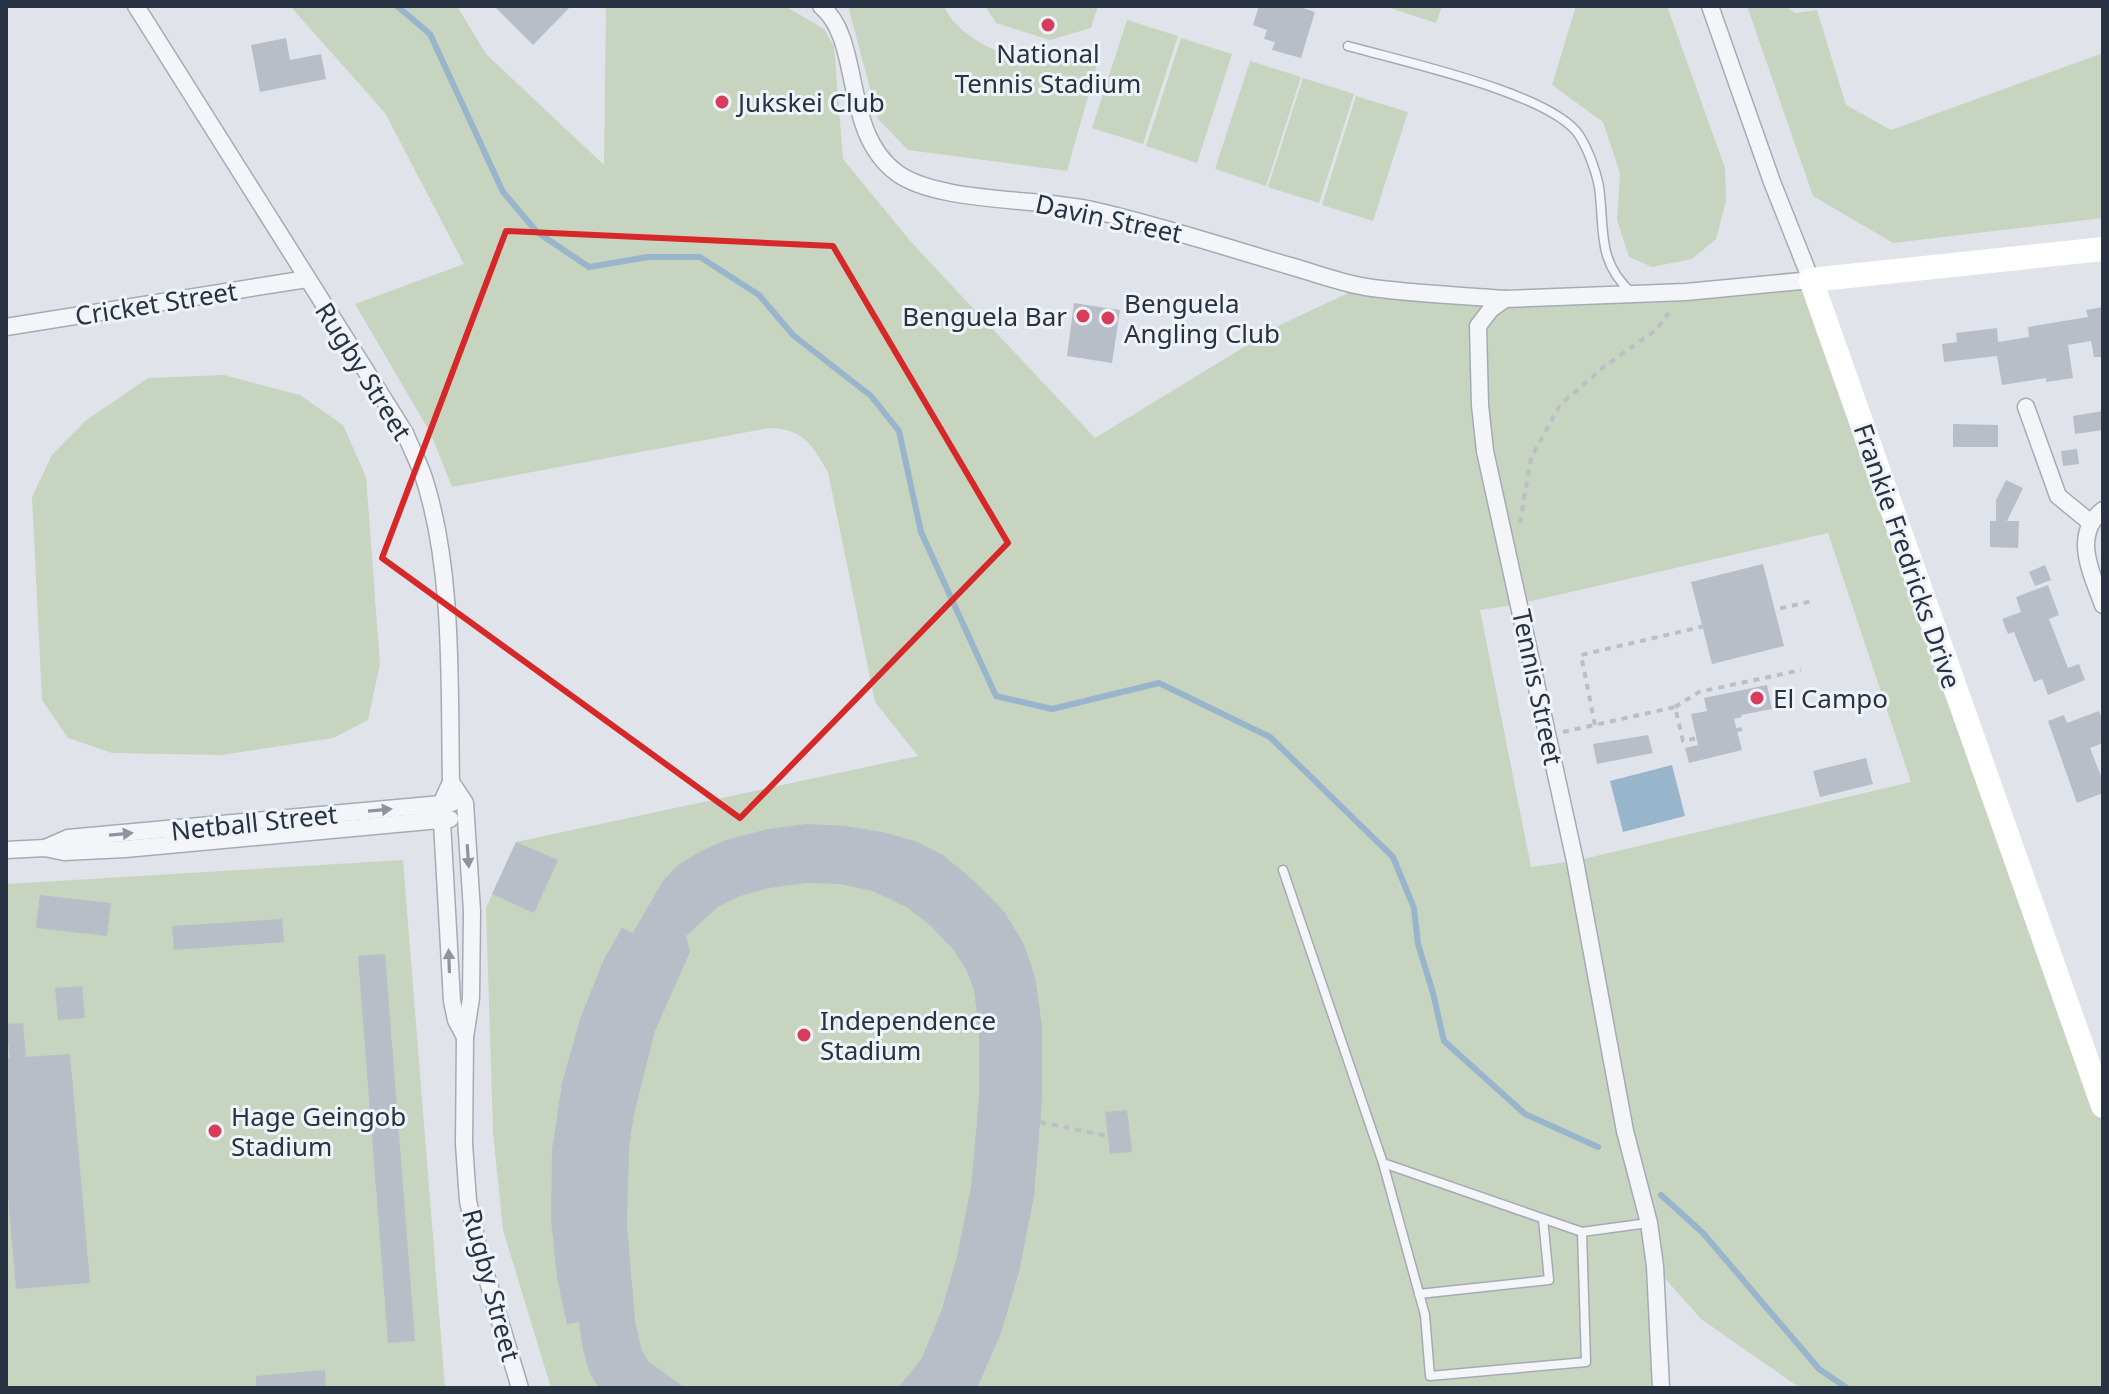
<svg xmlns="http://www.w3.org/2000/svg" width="2109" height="1394" font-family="'Noto Sans',sans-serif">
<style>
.green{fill:#c7d4c0;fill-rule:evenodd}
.water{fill:#98b5cc}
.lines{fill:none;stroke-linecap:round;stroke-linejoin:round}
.stream{stroke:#98b5cc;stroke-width:6}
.building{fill:#b7bec8}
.lane-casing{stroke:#a5abb5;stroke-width:11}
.street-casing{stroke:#a5abb5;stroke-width:19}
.path{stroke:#babfc5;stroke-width:4;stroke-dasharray:6 6;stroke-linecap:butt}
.lane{stroke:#f3f5f8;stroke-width:8}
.street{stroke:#f3f5f8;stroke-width:16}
.secondary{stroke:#fff;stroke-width:24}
.oneway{fill:#8d949e}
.marked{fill:none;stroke:#d62828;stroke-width:6;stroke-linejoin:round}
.poi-dot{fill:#d73c5d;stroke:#f0f3f7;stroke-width:3}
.labels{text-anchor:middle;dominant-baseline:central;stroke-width:6;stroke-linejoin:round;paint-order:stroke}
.poi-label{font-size:26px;fill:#273343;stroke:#f0f3f7;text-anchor:start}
.street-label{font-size:26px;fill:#273343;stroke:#f0f3f7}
</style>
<rect width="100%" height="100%" fill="#e0e4ea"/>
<g class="green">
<path d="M290,6H457L486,54L604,165L606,6H785L824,29L834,46L843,159L911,242L1095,438L1280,325L1363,286L1505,299L1811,280L2103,1119V1388H1800L1701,1319L1655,1267L1661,1388H551L503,1230L493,1132L486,908L516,842L918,756L875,702L828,472C810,443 805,430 770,428L452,487L431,434L355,304L464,264L385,113ZM1828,533L1911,782L1575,861L1531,867L1480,610L1519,604Z"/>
<path d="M848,6H944C954,32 998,56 1025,60C1049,63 1077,58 1100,54L1067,171L908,150L878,119Z"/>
<polygon points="985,6 1098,6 1091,28 1050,40 996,23"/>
<polygon points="1384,6 1442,6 1436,23"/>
<polygon points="1576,6 1667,6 1725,168 1726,201 1716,239 1692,259 1652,267 1629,257 1617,220 1620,173 1603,122 1552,85"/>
<polygon points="1747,6 1786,6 1795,13 1817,10 1846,105 1891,130 2103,53 2103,218 1893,243 1813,196"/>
<polygon points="1127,20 1178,36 1143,144 1092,128"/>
<polygon points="1181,38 1232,54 1197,163 1146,146"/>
<polygon points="1250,61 1301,77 1266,186 1215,169"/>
<polygon points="1303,78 1354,94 1319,203 1268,187"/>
<polygon points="1356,96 1408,112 1373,221 1322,205"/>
<polygon points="224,375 300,395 343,425 366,477 380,664 368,720 333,738 222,755 112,753 68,738 42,700 32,497 52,455 85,421 148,378"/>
<polygon points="403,860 445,1388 6,1388 6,884"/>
</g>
<polygon class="water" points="1672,765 1685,816 1623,832 1610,781"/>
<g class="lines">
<g class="stream">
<polyline points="397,6 430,34 503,192 537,232 589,267 648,257 700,257 759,295 793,335 871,396 899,431 921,532 996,696 1052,709 1159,683 1270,737 1393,857 1414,908 1418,944 1433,993 1444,1041 1525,1114 1598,1147"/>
<polyline points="1661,1195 1703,1233 1819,1369 1847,1388"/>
</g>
</g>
<g class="building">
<polygon points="494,6 571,6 533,45"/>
<polygon points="1259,6 1297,6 1315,12 1301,58 1272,50 1275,42 1264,39 1267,30 1253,25"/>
<polygon points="286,38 290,60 321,54 326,79 260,92 251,45"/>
<polygon points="1074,303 1120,310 1112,363 1067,356"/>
<polygon points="2103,307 2103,357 2094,357 2091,341 2068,345 2073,378 2046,382 2046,378 2002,385 1997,356 1944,362 1942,344 1957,342 1956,333 1997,328 1998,342 2029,337 2028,327 2088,317 2086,310"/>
<polygon points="2103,411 2103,430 2075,434 2073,416"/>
<polygon points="1953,424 1998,425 1998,447 1953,447"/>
<polygon points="2077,449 2079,464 2063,466 2061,451"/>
<polygon points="2006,480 2023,488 2007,521 2019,521 2018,548 1990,547 1990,521 1996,521 1996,500"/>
<polygon points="1763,564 1784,646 1712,664 1691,582"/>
<polygon points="2045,565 2051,580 2035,586 2029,572"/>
<polygon points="2048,585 2059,615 2049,619 2068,668 2079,664 2085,680 2048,695 2042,679 2034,682 2014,632 2008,634 2002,619 2021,612 2016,597"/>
<polygon points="1767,685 1772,709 1741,715 1742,717 1734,719 1742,750 1689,763 1685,748 1698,745 1691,714 1707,711 1704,698"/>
<polygon points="2099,711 2103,722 2103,743 2090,748 2103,781 2103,793 2077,803 2048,721 2064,715 2067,723"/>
<polygon points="1648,735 1653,753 1597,764 1593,744"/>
<polygon points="1866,758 1873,784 1820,797 1813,771"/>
<polygon points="806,824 846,826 882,832 915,841 943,855 973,880 1003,910 1024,944 1035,977 1042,1025 1042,1100 1034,1196 1019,1272 1001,1333 977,1388 898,1388 922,1358 941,1312 957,1257 971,1187 979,1097 979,1029 974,991 967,971 953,949 931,926 908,908 873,891 840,884 806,883 769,888 740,896 719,906 686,936 690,952 655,1031 634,1114 629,1148 627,1225 635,1321 642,1351 648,1361 685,1388 599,1388 590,1374 583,1350 579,1322 567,1324 557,1278 551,1220 552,1150 562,1083 580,1019 604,959 622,928 633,933 662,882 678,865 699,852 726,840 768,829"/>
<polygon points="516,842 558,860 534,913 492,894"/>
<polygon points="40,895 111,903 107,936 36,928"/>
<polygon points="282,919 284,942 174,950 172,926"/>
<polygon points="385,954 415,1341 388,1343 358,956"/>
<polygon points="82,986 85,1018 58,1020 55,988"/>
<polygon points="23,1023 26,1057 70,1054 90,1283 16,1289 6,1173 6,1058 10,1058 6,1024"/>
<polygon points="1127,1110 1132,1152 1110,1154 1105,1112"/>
<polygon points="325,1370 326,1388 256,1388 256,1376"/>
</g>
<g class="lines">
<g class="lane-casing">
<g id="lane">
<path d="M1348,46C1400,61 1551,93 1579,135C1588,149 1596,171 1599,187C1605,229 1596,261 1632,293"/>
<polyline points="1283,870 1383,1163 1582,1232 1648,1223"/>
<polyline points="1383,1163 1425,1315 1430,1376 1586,1362 1582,1232"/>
<polyline points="1419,1294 1549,1280 1543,1219"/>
</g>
</g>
<g class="street-casing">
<g id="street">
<path d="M136,6L405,433C411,448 419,463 424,478C454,571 449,685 451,782L441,804L452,1001L456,1020L465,1037"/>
<path d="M821,6C863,40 841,132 897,173C938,203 1040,198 1092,210C1159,225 1224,247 1290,266C1315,273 1341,283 1366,287C1412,294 1459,295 1505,299"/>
<polyline points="6,327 307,279"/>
<polyline points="2026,407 2058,496 2091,523"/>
<path d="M2103,510C2071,535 2092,574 2103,605"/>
<polyline points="451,782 465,803 472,911 471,998 465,1037 464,1144 468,1201 480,1255 520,1388"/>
<polyline points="45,848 68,838 452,803"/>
<polyline points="6,850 45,848 64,852 125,849 450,819"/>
<polyline points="1661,1388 1655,1266 1649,1223 1625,1131 1575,861 1485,451 1480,405 1478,326 1491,309 1505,299 1686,292 1811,280 1772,182 1710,6"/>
</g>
</g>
<g class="path">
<polyline points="1520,523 1531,458 1560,405 1605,366 1656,330 1672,309"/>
<polyline points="1675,707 1699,692 1801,670"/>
<polyline points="1595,725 1581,655 1812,601"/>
<polyline points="1563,732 1675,707 1683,741 1747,728"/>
<polyline points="1040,1122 1108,1136"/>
</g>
<use href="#lane" class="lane"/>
<use href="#street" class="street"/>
<polyline class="secondary" points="2103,249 1811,280 2103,1106"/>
</g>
<defs><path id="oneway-solid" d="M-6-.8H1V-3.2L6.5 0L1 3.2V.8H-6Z" transform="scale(2)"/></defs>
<g class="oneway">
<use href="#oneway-solid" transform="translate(380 810) rotate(-5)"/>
<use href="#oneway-solid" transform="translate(121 834) rotate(-5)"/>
<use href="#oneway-solid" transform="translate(468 856) rotate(86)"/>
<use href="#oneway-solid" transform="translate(449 961) rotate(-92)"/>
</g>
<path class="marked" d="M506,231L833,246L1008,543L740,818L382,558Z"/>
<g class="poi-dot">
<circle cx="1048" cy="25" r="8"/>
<circle cx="722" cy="102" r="8"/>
<circle cx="1083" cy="316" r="8"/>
<circle cx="1108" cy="318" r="8"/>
<circle cx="1757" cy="698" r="8"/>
<circle cx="804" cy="1035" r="8"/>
<circle cx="215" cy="1131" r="8"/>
</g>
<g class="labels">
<g class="poi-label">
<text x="1048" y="53" text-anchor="middle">National<tspan x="1048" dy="30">Tennis Stadium</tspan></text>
<text x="738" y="102">Jukskei Club</text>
<text x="1124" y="303">Benguela<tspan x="1124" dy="30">Angling Club</tspan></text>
<text x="1067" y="316" text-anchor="end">Benguela Bar</text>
<text x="1773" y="698">El Campo</text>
<text x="820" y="1020">Independence<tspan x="820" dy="30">Stadium</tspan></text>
<text x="231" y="1116">Hage Geingob<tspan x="231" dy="30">Stadium</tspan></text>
</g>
<g class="street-label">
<text transform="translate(1109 218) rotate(12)">Davin Street</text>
<text transform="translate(156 303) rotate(-9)">Cricket Street</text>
<text transform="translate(364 371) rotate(58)">Rugby Street</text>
<text transform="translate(1908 556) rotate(71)">Frankie Fredricks Drive</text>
<text transform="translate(1538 687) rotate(78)">Tennis Street</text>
<text transform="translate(254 822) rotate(-6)">Netball Street</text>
<text transform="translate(492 1285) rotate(75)">Rugby Street</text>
</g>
</g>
<rect width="2109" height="1394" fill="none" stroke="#273343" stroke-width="16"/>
</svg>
